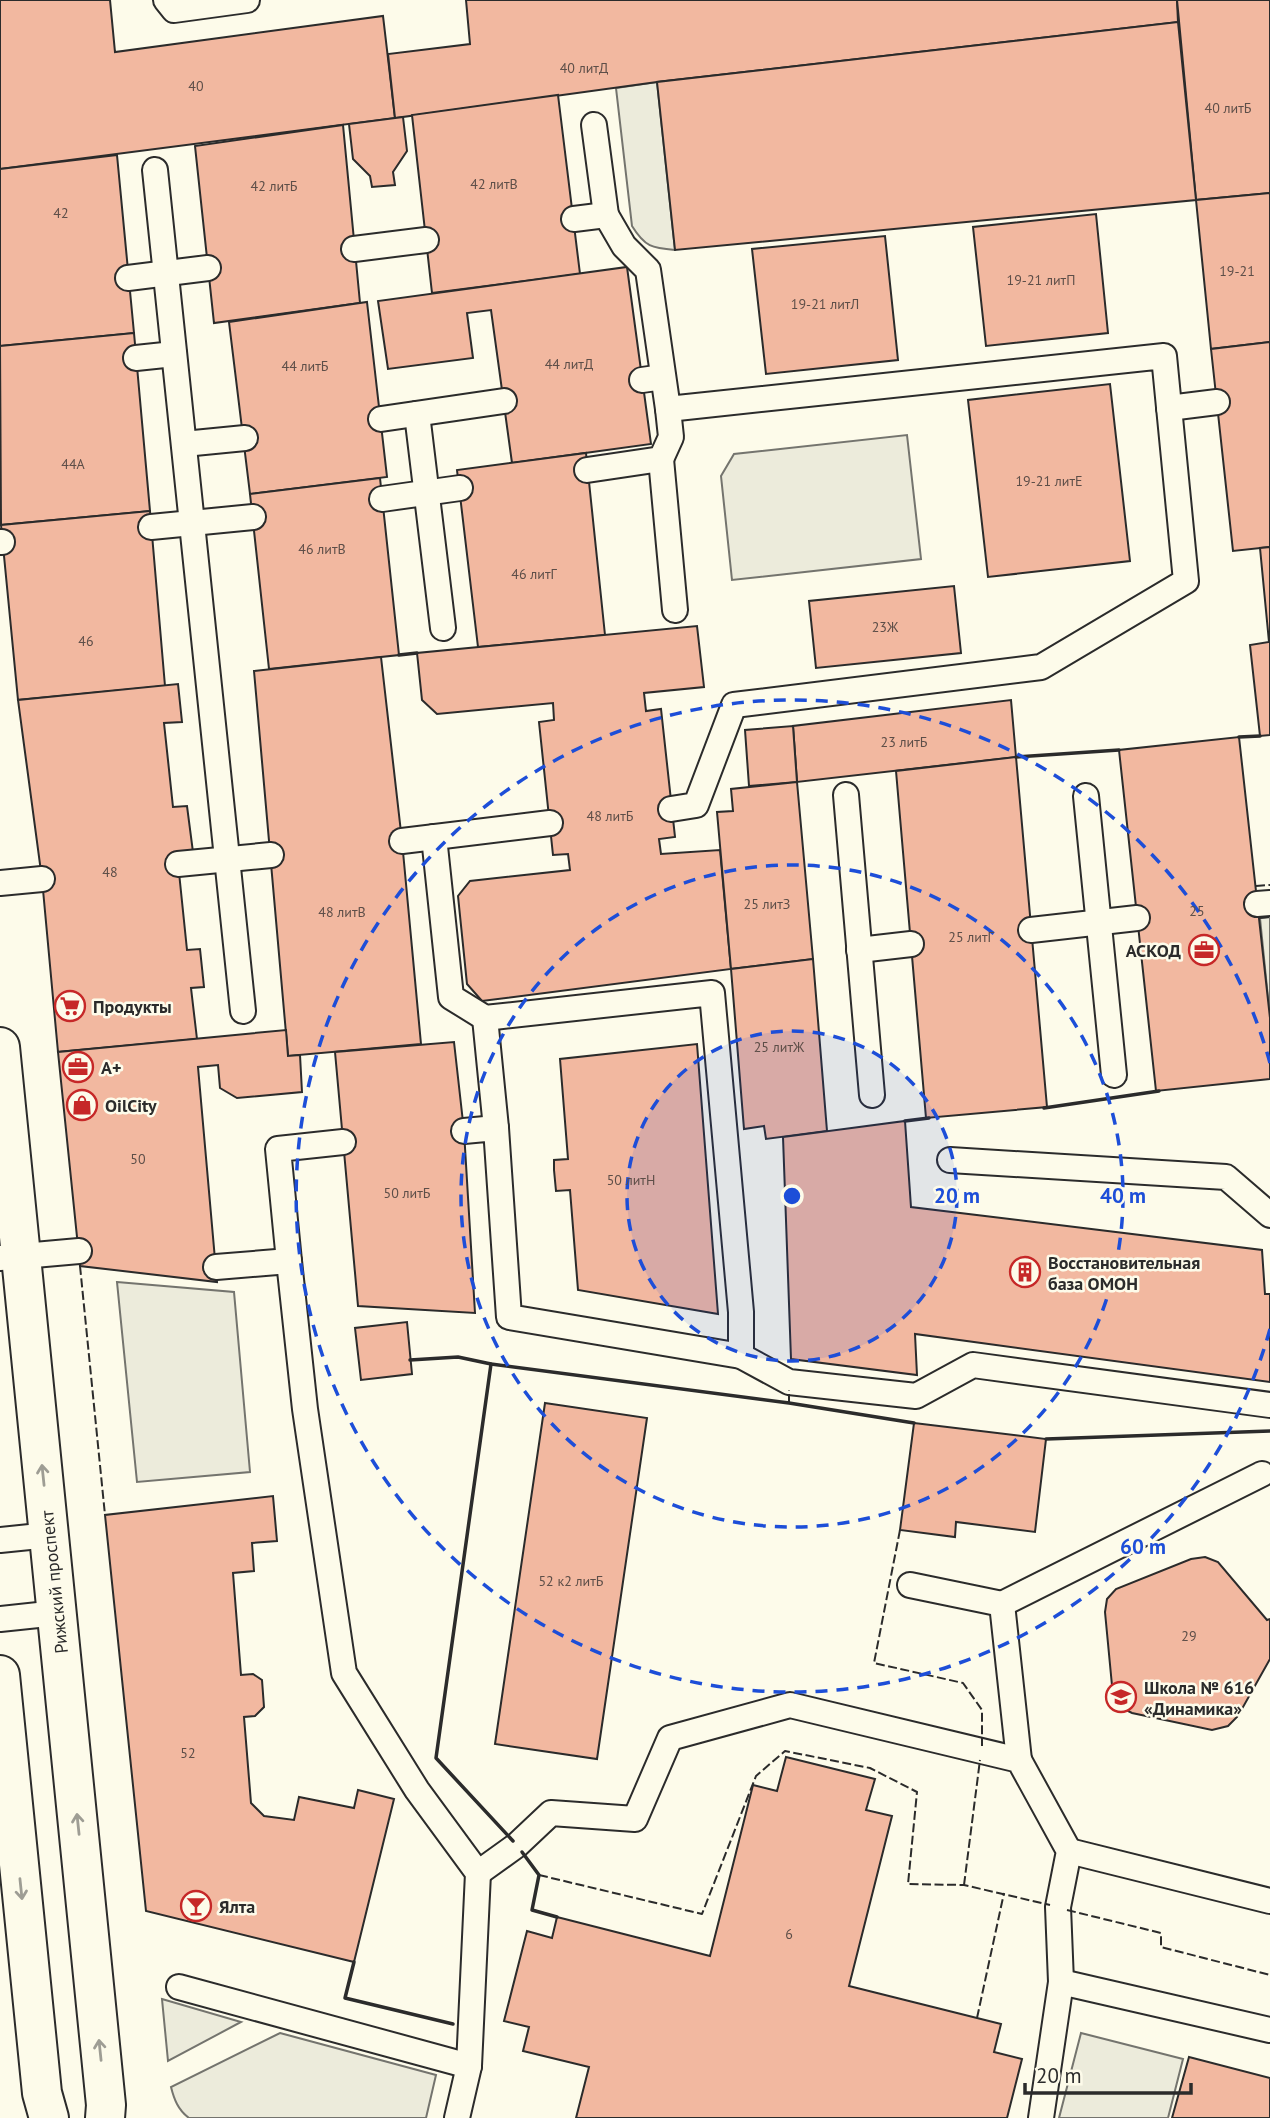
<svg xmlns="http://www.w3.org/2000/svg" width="1270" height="2118" font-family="'PT Sans',sans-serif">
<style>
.green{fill:#ecebdb;stroke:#74746e;stroke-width:2}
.building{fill:#f2b8a0;stroke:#2b2b2b;stroke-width:2}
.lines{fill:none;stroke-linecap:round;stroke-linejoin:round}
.service-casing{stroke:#2b2b2b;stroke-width:28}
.secondary-casing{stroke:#2b2b2b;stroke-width:42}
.service{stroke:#fdfbea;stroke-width:24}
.secondary{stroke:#fdfbea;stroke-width:38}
.fence{stroke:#2b2b2b;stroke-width:2;stroke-dasharray:9 3.5;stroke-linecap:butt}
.wall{stroke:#2b2b2b;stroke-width:3.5}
.oneway{stroke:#9e9d94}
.ring{fill:none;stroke:#1d4ed8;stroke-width:3.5;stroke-dasharray:12 9}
.labels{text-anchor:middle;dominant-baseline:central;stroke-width:5;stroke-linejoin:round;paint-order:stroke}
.number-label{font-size:14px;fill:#5d4e48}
.poi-label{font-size:18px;font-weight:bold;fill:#2b2b2b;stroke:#fdfbea;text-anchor:start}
.street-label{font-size:18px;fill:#2b2b2b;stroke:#fdfbea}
.centre{fill:#1d4ed8;stroke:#fdfbea;stroke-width:3.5}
.ring-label{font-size:21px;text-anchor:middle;font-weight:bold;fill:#1d4ed8;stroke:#fdfbea;stroke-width:5;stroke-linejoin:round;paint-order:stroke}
</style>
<rect width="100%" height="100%" fill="#fdfbea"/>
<g class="green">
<path d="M657,82L675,250C652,248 645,247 632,226L616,88Z"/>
<polygon points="907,435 921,559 732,580 721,476 734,454"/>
<polygon points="1270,917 1270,1018 1260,918"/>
<polygon points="117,1282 234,1292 250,1472 137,1482"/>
<polygon points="162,1999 241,2022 168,2061"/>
<path d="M280,2033L436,2075L426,2118H189C178,2110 174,2099 171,2087Z"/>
<polygon points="1081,2033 1183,2059 1168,2118 1059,2118"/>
</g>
<g class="building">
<polygon points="0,0 110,0 115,52 383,16 395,118 0,169"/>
<polygon points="466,0 1177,0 1178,22 657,82 395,118 388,54 470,44"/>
<polygon points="1177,0 1270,0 1270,193 1196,200"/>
<polygon points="1178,22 1196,200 675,250 657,82"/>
<polygon points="558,95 580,274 432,293 412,115"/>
<polygon points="403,117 407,151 393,172 395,185 372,187 370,176 353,159 349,124"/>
<polygon points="343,125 360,303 214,323 195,146"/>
<polygon points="117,155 134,333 0,346 0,169"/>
<polygon points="1270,193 1270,342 1211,349 1196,200"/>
<polygon points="1096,214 1108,333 986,346 973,227"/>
<polygon points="885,236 898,360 766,374 752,249"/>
<polygon points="627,267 651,444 512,463 491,310 467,313 473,358 388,369 378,301"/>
<polygon points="367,302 387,477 250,494 229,322"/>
<polygon points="134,333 150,511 1,525 0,346"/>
<polygon points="1270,342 1270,547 1233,551 1211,349"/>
<polygon points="1110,384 1130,561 988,577 968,400"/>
<polygon points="586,453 605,635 478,647 457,470"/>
<polygon points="380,478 399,655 269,669 250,494"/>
<polygon points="150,511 165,686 18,700 1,525"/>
<polygon points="1270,547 1270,735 1260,736 1250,645 1269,642 1260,548"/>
<polygon points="954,586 961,653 816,668 809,601"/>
<polygon points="697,626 704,687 644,693 646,711 661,709 675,837 659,839 661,854 720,850 731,969 482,1001 467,984 458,896 470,881 570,870 568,854 553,855 539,722 554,720 553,703 437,714 422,700 417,653"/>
<polygon points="381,657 402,841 421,1044 288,1056 254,671"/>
<polygon points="178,684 182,722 164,723 173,807 187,806 193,852 177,853 187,950 200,949 204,987 191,988 197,1039 58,1052 42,879 18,700"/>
<polygon points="1011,700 1016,757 797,782 793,726"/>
<polygon points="793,726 797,782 749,786 745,730"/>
<polygon points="1239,737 1270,1018 1270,1079 1156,1091 1119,750"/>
<polygon points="1016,757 1047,1107 926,1118 896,771"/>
<polygon points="797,782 813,959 731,969 717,812 733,811 731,789"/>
<polygon points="813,959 827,1131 766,1139 764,1126 744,1129 731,969"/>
<polygon points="286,1030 288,1056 300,1055 302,1092 237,1098 220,1088 218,1065 198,1067 217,1282 80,1266 58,1052"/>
<polygon points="454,1042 464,1131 475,1313 358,1306 335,1052"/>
<polygon points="697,1044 718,1314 578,1290 570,1190 556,1191 554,1170 554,1160 568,1159 560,1059"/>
<polygon points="905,1121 911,1207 1262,1250 1265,1294 1270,1294 1270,1382 915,1334 917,1375 791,1359 783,1137"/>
<polygon points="407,1322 412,1374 361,1380 355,1328"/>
<polygon points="545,1403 647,1418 597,1759 495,1744"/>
<polygon points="914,1423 1046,1439 1035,1532 956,1522 955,1537 900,1530"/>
<polygon points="273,1496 277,1541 252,1543 254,1571 233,1573 241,1675 253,1674 262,1680 264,1707 255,1716 244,1717 251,1803 264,1816 294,1820 299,1797 354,1808 358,1790 394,1799 354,1962 146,1911 105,1515"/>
<polygon points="1205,1557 1218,1562 1267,1620 1270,1619 1270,1659 1238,1716 1228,1726 1212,1730 1132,1713 1120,1707 1113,1696 1105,1612 1107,1599 1116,1589 1191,1559"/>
<polygon points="786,1757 875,1779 866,1810 892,1816 849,1986 1001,2024 994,2052 1022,2059 1007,2118 576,2118 589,2067 523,2051 529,2027 504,2021 527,1931 552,1938 557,1917 710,1956 753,1785 777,1791"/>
<polygon points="1189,2057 1270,2078 1270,2118 1172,2118"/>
</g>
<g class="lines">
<g class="service-casing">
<g id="service">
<polyline points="166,0 174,10 247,0"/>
<polyline points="594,125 606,215"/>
<polyline points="155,170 243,1011"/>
<polyline points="574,219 606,215 624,246 648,270 668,409 1164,356 1186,581 1041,667 734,705 696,805 671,809"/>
<polyline points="354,249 426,240"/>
<polyline points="128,278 208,268"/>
<polyline points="136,358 174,354"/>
<polyline points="642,380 663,377"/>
<polyline points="1169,408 1217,402"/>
<polyline points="417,414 443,628"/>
<polyline points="381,419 504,401"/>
<polyline points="184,444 245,438"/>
<polyline points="661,459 675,610"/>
<polyline points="587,470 661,459 671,437 668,409"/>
<polyline points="382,499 460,488"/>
<polyline points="151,527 253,517"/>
<polyline points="0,542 2,542"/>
<polyline points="846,795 872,1095"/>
<polyline points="1086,796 1114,1075"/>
<polyline points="434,837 451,997 485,1018 712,993 741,1312 741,1356"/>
<polyline points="402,841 550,823"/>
<polyline points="178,864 271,855"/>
<polyline points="0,883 42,879"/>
<polyline points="1257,904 1270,903"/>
<polyline points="1031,930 1137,918"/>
<polyline points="859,950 911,944"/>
<polyline points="485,1018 496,1128"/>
<polyline points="464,1131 496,1128 509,1317 741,1356 789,1382 916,1396 973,1365 1270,1405"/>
<polyline points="950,1160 1226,1177 1270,1215"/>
<polyline points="0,1258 79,1251"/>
<polyline points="289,1261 278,1149 343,1142"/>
<polyline points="216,1267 289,1261 305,1409 344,1673 417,1790 478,1873 469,2066 457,2118"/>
<polyline points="0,1540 49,1535"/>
<polyline points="910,1585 1002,1604 1019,1760"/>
<polyline points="1002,1604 1262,1474"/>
<polyline points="0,1619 57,1613"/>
<polyline points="1069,1851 1270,1901"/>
<polyline points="478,1873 517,1845 551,1813 635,1819 670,1738 790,1705 1019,1760 1069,1851 1058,1907 1061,1982 1041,2118"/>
<polyline points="1061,1982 1270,2030"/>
<polyline points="179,1987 469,2066"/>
</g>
</g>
<g class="secondary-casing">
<g id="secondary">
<polyline points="0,1047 106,2105 105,2118"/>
<polyline points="0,1675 42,2093 49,2118"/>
</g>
</g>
<use href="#service" class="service"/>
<use href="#secondary" class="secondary"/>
<g class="fence">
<polyline points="1256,886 1270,885"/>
<polyline points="1260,918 1270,917"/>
<polyline points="80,1266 105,1515"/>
<polyline points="789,1403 789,1390"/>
<polyline points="900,1530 874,1663 963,1683 982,1710 982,1746"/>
<polyline points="539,1875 702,1914 756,1776 785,1751 870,1768 917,1792 908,1884 964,1885 1050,1905"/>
<polyline points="964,1885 980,1760"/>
<polyline points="1067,1910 1161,1933 1161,1947 1270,1975"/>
<polyline points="977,2018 1004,1893"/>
</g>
<g class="wall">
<polyline points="399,655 417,653"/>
<polyline points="1239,737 1260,736"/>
<polyline points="1016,757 1119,750"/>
<polyline points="1044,1108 1159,1091"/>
<polyline points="905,1121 929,1118"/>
<polyline points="410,1360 458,1357 491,1364 789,1403 914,1423"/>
<polyline points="491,1364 436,1758 513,1841"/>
<polyline points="1046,1439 1270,1431"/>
<polyline points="522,1852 539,1875 532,1910 557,1917"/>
<polyline points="354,1962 345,1998 453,2024"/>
</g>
</g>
<defs><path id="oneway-shaft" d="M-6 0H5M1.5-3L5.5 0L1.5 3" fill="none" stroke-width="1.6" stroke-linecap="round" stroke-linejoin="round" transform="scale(1.75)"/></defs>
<g class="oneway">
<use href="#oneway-shaft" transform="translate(43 1475) rotate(-96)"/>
<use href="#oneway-shaft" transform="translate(78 1824) rotate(-96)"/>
<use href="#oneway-shaft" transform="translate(21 1889) rotate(84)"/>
<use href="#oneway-shaft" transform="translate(100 2050) rotate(-96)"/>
</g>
<circle cx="792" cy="1196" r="165" fill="#1d4ed8" fill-opacity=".12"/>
<g class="ring">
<circle cx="792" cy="1196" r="165"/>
<circle cx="792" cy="1196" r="331"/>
<path d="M1270 1329A496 496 0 1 1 1270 1063"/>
</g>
<defs>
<g id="office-ring" transform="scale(1.575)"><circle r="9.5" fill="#fdfbea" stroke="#c62828" stroke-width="1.5"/><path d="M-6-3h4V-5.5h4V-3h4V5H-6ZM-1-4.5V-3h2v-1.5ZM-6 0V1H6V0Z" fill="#c62828"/></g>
<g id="supermarket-ring" transform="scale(1.575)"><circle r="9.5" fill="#fdfbea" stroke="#c62828" stroke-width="1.5"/><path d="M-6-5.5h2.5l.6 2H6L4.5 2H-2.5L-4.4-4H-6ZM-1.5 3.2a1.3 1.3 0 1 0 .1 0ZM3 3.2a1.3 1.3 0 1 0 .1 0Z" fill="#c62828"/></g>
<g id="shop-ring" transform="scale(1.575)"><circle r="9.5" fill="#fdfbea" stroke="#c62828" stroke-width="1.5"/><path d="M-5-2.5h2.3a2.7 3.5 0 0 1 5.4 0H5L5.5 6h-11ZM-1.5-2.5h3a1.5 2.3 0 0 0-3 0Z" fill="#c62828"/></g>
<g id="building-ring" transform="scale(1.575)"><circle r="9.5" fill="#fdfbea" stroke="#c62828" stroke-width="1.5"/><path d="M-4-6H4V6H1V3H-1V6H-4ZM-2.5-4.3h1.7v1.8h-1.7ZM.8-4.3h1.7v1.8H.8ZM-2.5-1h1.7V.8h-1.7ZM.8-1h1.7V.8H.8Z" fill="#c62828"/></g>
<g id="school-ring" transform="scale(1.575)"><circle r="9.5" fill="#fdfbea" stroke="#c62828" stroke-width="1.5"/><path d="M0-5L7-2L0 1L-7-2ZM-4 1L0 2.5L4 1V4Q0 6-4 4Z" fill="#c62828"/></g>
<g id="bar-ring" transform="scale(1.575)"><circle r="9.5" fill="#fdfbea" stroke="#c62828" stroke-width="1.5"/><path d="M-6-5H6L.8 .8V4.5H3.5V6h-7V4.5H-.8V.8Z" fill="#c62828"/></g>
</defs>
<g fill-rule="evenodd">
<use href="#office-ring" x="1204" y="950"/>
<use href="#supermarket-ring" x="70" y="1006"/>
<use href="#office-ring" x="78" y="1067"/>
<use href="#shop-ring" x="82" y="1105"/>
<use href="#building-ring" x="1025" y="1272"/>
<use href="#school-ring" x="1121" y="1697"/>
<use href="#bar-ring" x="196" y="1906"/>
</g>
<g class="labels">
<g class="number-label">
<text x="584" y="68">40 литД</text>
<text x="196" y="86">40</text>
<text x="1228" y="108">40 литБ</text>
<text x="494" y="184">42 литВ</text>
<text x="274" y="186">42 литБ</text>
<text x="61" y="213">42</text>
<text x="1237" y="271">19-21</text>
<text x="1041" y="280">19-21 литП</text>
<text x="825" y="304">19-21 литЛ</text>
<text x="569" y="364">44 литД</text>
<text x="305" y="366">44 литБ</text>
<text x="73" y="464">44А</text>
<text x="1049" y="481">19-21 литЕ</text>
<text x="322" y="549">46 литВ</text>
<text x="534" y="574">46 литГ</text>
<text x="885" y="627">23Ж</text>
<text x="86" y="641">46</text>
<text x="904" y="742">23 литБ</text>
<text x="610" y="816">48 литБ</text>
<text x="110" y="872">48</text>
<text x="767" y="904">25 литЗ</text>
<text x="1197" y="911">25</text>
<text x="342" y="912">48 литВ</text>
<text x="971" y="937">25 литГ</text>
<text x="779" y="1047">25 литЖ</text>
<text x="138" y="1159">50</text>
<text x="631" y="1180">50 литН</text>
<text x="407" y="1193">50 литБ</text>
<text x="571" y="1581">52 к2 литБ</text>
<text x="1189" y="1636">29</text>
<text x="188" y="1753">52</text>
<text x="789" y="1934">6</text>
</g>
<g class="poi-label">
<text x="1181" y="950" text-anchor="end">АСКОД</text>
<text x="93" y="1006">Продукты</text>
<text x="101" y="1067">А+</text>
<text x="105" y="1105">OilCity</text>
<text x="1048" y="1262">Восстановительная<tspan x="1048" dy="21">база ОМОН</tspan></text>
<text x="1144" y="1687">Школа № 616<tspan x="1144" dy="21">«Динамика»</tspan></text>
<text x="219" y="1906">Ялта</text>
</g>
<g class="street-label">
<text transform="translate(54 1582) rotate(-96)">Рижский проспект</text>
</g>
</g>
<circle cx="792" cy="1196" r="10" class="centre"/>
<g class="ring-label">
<text x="957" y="1203">20 m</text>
<text x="1123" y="1203">40 m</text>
<text x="1143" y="1554">60 m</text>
</g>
<path d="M1025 2083v10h166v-10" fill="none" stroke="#2b2b2b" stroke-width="3.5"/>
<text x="1036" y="2083" font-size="21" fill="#2b2b2b" stroke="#fdfbea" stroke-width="5" paint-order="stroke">20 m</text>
</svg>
